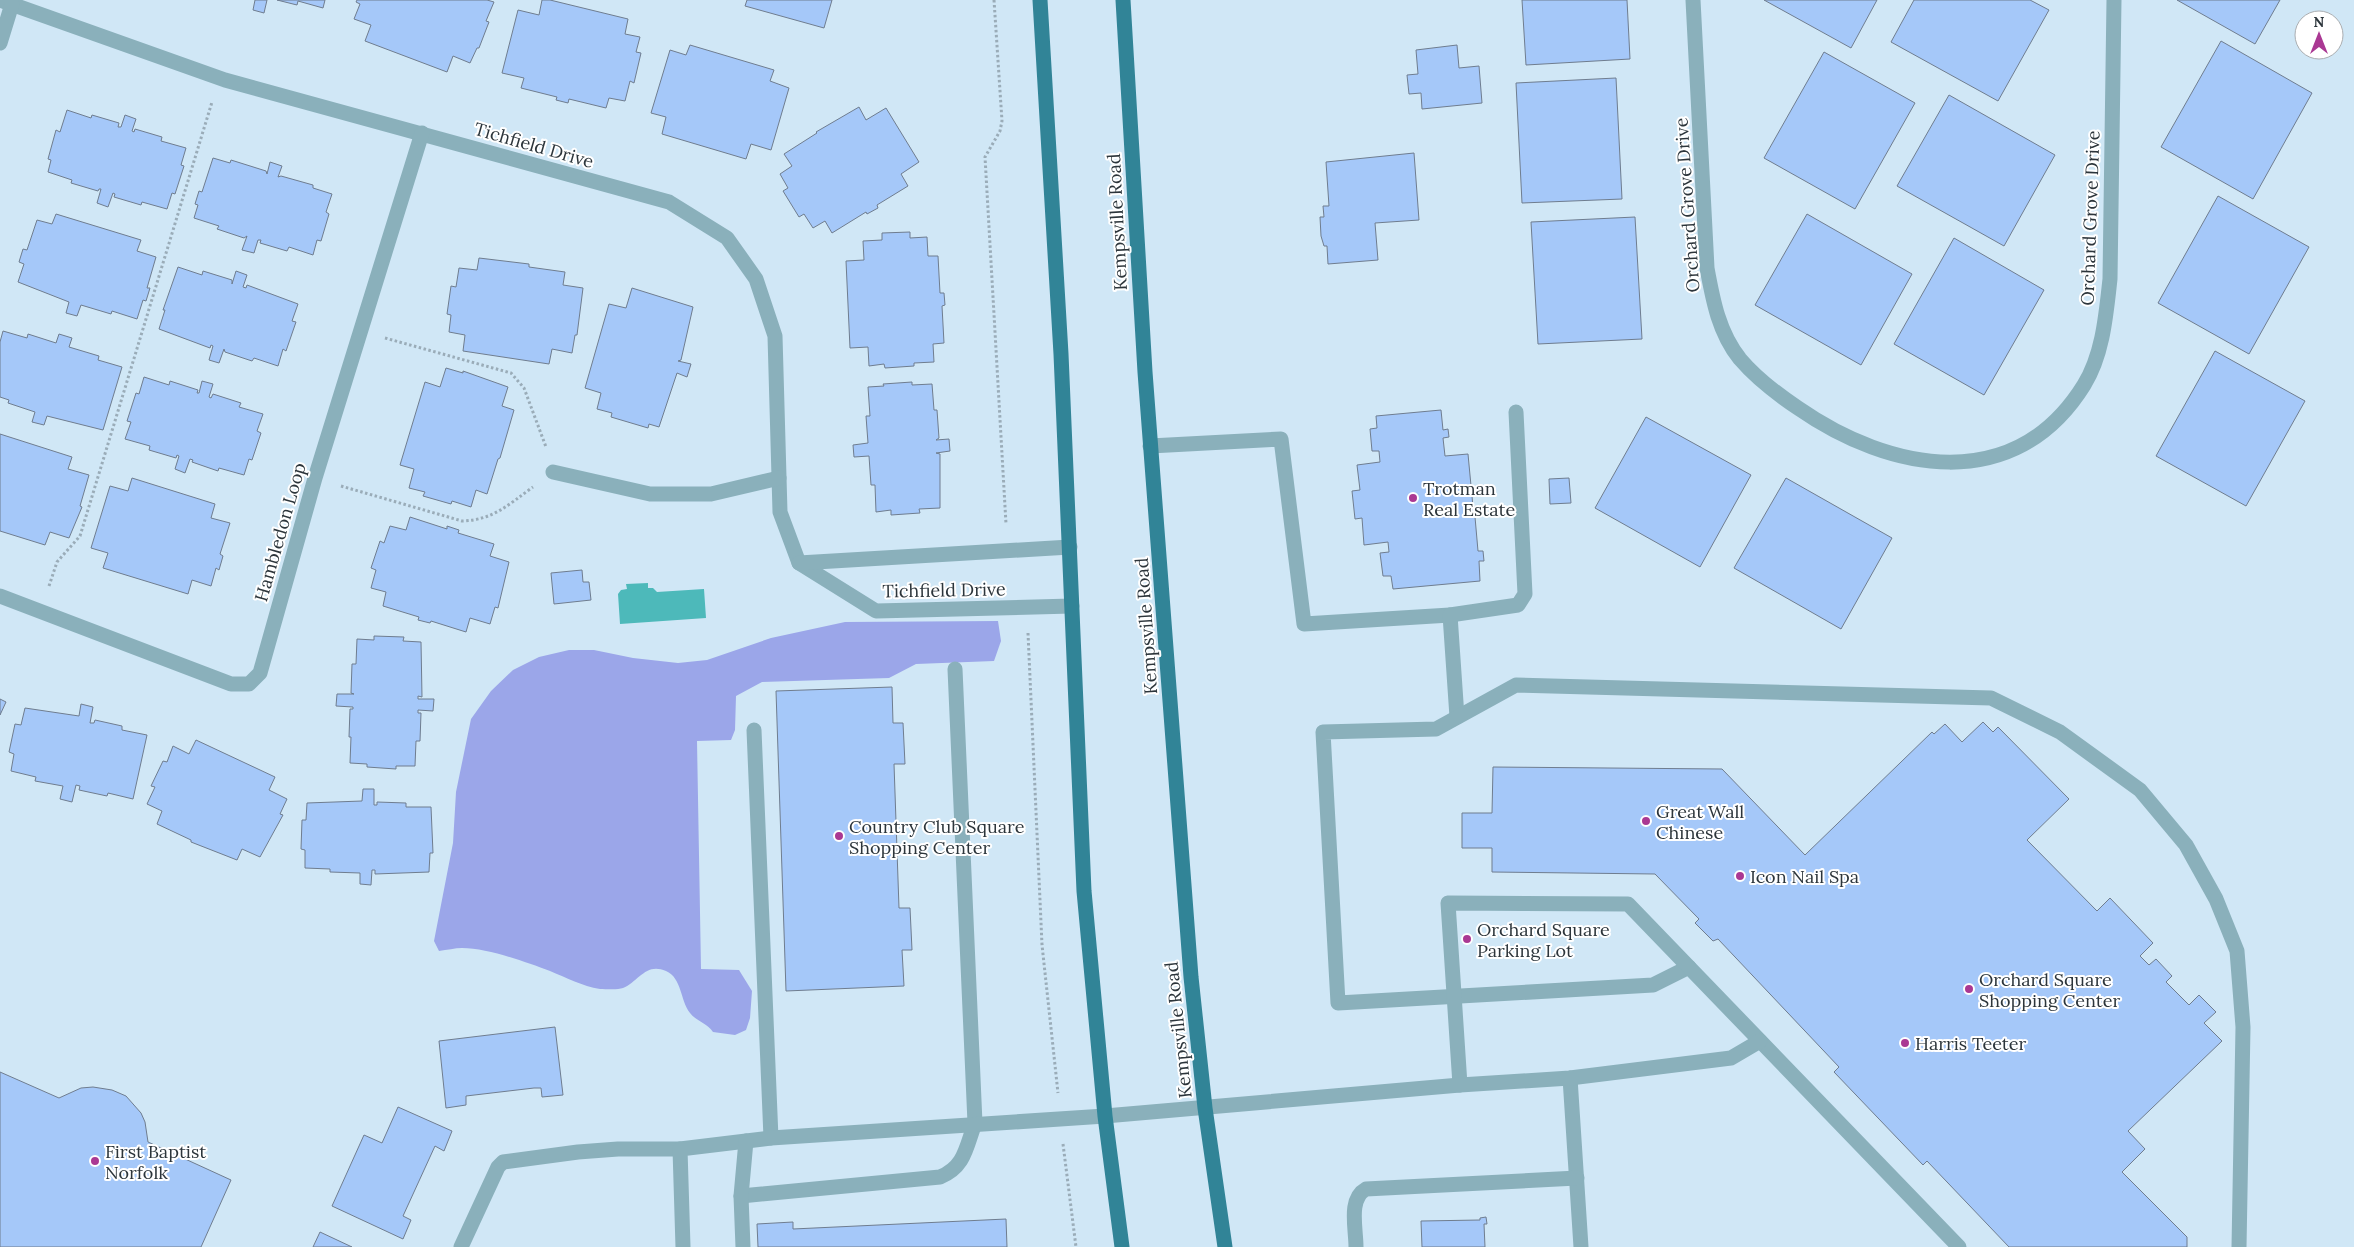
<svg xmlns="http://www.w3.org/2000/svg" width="2354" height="1247" font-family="Lora,serif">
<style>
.forest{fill:#9ba6e9}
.water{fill:#4db9ba}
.building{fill:#a5c8f9;stroke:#6f7d8f}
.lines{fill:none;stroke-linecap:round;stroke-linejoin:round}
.path{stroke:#9aacb8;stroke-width:3;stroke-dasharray:2.5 2.5;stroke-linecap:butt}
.minor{stroke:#8ab0bb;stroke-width:15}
.major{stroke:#318497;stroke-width:15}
.poi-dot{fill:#aa3893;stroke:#fff;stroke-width:2}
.labels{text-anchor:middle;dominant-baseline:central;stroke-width:4;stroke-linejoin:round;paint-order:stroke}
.street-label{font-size:18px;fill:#2c353b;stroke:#fff}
.poi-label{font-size:18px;fill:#2c353b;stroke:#fff;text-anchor:start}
</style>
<rect width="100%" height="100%" fill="#d0e7f6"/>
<path class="forest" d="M998,621L1001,641L994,661L916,664L889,678L762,682L736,696L735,730L731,740L697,741L701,969L739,970L752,991L750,1018L746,1030L735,1035L713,1032C707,1023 696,1021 690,1013C680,1000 682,978 666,971C646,962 639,981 623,988C618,990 606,989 600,989C582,986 567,978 550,971C525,962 488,948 462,948C455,948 447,950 439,951L434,941L453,843L456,792L471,719L491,691L513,670L539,657L569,650H594L633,658L678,663L707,660L771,638L845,622Z"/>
<polygon class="water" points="648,583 648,588 653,588 657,592 704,589 706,618 620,624 618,594 621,590 627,589 626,584"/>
<g class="building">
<polygon points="255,0 267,0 264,13 253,10"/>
<polygon points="277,0 325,0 323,8 298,1 297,5"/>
<polygon points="357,0 487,0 494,2 486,21 489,22 479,48 477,48 470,63 453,56 447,72 365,41 371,25 354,19 360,4 356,2"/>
<polygon points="542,0 550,0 628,19 625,34 640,37 636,52 641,53 634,83 630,81 625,101 609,98 606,108 569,99 568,103 556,100 557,97 521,88 524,78 502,73 518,10 539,15"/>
<polygon points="747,0 832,0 824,28 745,6"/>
<polygon points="1522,0 1627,0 1630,59 1526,65"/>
<polygon points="1764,0 1877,0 1851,48"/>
<polygon points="1914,0 2030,0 2049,10 1998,101 1891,42"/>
<polygon points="2177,0 2280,0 2255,44"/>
<polygon points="2221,41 2312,93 2253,199 2161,147"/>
<polygon points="690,45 774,70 770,81 789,88 771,150 751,144 746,159 662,134 666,117 651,113 670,50 686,55"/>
<polygon points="1457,45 1459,68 1479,66 1482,103 1422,109 1421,93 1409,94 1407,75 1418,74 1416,50"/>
<polygon points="1824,52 1915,103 1855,209 1764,158"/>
<polygon points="1616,78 1622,199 1522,203 1516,83"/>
<polygon points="1949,95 2055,155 2004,246 1897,186"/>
<polygon points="859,107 866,120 886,108 919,162 901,174 908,186 877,205 878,208 867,214 866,212 832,233 825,221 813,228 804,214 799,217 783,191 788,188 780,174 792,166 784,154 817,133 816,132"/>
<polygon points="67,110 91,118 92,115 119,123 118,127 121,127 125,115 136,119 132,131 134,132 135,129 162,137 161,141 186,148 181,165 184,166 175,194 172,193 167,209 142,202 141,205 114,197 115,194 113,193 108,207 97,203 101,189 99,189 98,191 71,183 72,180 48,172 51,160 48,159 56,130 60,132"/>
<polygon points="1414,153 1419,220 1375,223 1378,260 1328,264 1327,246 1324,246 1321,236 1320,217 1324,217 1323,206 1329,206 1326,162"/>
<polygon points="213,158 230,163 231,160 266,171 267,174 270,162 282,166 278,177 281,176 313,185 313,188 332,194 326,212 329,214 321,241 317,240 313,255 289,247 287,251 260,243 261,240 258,240 254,253 242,250 247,236 244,238 217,229 219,226 194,218 198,205 195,204 199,191 202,192"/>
<polygon points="2218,196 2309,247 2249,354 2158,303"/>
<polygon points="56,214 141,240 137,251 156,257 147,288 150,288 146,301 143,300 137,319 112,311 111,314 81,305 77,316 66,313 69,302 18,282 24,264 19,262 23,249 27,250 37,220 52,224"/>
<polygon points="1807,214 1912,274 1861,365 1755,305"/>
<polygon points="1635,217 1642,339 1538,344 1531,222"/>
<polygon points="910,232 910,238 927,237 928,256 938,256 940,293 944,293 945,305 942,306 944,343 933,344 934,362 914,363 914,366 885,368 884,364 869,366 868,347 850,348 846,261 864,260 863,241 882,240 882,233"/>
<polygon points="1954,238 2044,290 1984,395 1894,344"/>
<polygon points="479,258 529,264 529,267 565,272 563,285 583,288 577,335 575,335 572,353 552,349 549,364 463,351 465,335 449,332 451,315 447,314 451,286 456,287 459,268 477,270"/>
<polygon points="178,267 202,275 203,271 232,280 232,284 236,271 247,275 243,287 246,288 247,285 298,304 292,321 296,322 286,351 283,349 278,366 254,358 252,361 225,352 224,349 219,363 209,360 213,346 211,345 210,348 159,329 165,310 163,310"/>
<polygon points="632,288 693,307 681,360 678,361 691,364 687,377 677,373 659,427 649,424 648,428 611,417 612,413 597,409 601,393 585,388 609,304 626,308"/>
<polygon points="3,331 27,338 28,334 56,343 59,334 72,338 69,347 99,356 98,360 122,367 103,430 47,416 44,425 32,422 35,412 8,403 9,400 0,397 0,342"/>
<polygon points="2215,351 2305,401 2246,506 2156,456"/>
<polygon points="446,368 463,373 463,371 508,387 502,406 514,410 500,458 498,459 487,494 476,490 471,507 452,501 451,504 423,496 425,492 409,488 414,469 400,465 425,382 440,387"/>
<polygon points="144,377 169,385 170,381 198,390 197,393 199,393 202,381 213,384 209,397 211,398 213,394 241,403 239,407 263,414 257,431 261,433 252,460 249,459 244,475 219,468 218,471 192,462 193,460 190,459 185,473 175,469 179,456 177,455 176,458 149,450 150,446 125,439 131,422 127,421 136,393 139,394"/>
<polygon points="912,382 912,385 932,384 934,410 937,410 939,438 936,440 949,439 950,451 936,453 940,454 940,508 919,509 920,513 891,515 891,510 876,512 875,485 871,485 869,456 854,457 853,445 868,443 866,416 870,416 868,387 884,386 883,384"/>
<polygon points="1441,410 1443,430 1448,429 1449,437 1443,438 1445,456 1468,454 1473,507 1480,506 1480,516 1475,517 1478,551 1483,551 1484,561 1479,561 1480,581 1393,589 1391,576 1383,576 1380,553 1389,552 1388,542 1364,545 1362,518 1355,519 1352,491 1360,490 1357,465 1380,462 1379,451 1372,451 1370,429 1377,428 1376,416"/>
<polygon points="1646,417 1751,475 1700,567 1595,508"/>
<polygon points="0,434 72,457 68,469 89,475 80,506 82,507 69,538 50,532 45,545 0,531"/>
<polygon points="132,478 215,504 211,518 230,523 220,554 223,556 219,570 216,568 211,586 192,580 188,594 103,568 108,553 91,548 110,486 128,491"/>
<polygon points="1569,478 1571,503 1550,504 1549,479"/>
<polygon points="1786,478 1892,538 1841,629 1734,568"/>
<polygon points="410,517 447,529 447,526 459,530 458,533 494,544 490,556 509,562 498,608 495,607 490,624 470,618 466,632 431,621 430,623 418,620 419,617 383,606 386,592 371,588 376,570 371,568 380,541 384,543 390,526 406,530"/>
<polygon points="582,570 583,582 589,582 591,600 554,604 551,573"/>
<polygon points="374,636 404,637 403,641 421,642 422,697 418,696 418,699 434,699 433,711 418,710 418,713 421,713 420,741 416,741 415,766 396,766 396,769 367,767 367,764 350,763 351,737 349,737 350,709 353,709 353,707 336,706 337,694 354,694 351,693 352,664 356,664 357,639 374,640"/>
<polygon points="892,687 893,723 903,723 905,764 894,764 899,908 910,908 912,950 902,950 904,986 786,991 776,691"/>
<polygon points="0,699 6,702 0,715"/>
<polygon points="81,704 93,707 90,723 94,723 95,720 122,726 122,730 147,735 133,799 108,793 107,796 79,790 80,786 76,785 72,802 60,799 63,786 35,781 36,777 11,771 14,754 9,752 15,724 21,725 25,708 79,716"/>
<polygon points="1983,722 1993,732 1998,727 2069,799 2027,840 2097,911 2110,898 2153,943 2140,956 2149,965 2156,959 2172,976 2166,982 2189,1005 2199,995 2216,1012 2204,1023 2222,1041 2128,1131 2145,1149 2122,1172 2187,1237 2187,1247 2009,1247 1927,1161 1923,1165 1834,1072 1839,1067 1718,939 1713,941 1695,923 1699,919 1655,874 1492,872 1492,848 1462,848 1462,813 1492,813 1493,767 1722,769 1805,855 1932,732 1934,734 1945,724 1962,742"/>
<polygon points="196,740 275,777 269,790 287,799 280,814 283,815 260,857 242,849 237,860 191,842 191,840 157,824 162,811 147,804 155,787 151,786 163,761 167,762 173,746 189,754"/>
<polygon points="363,789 374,789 374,805 377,805 377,802 406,803 406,807 431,807 433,853 430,853 429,872 375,874 375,870 372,870 371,885 360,884 360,873 330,872 330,869 305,868 305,850 301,849 302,820 306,820 307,803 362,801"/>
<polygon points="555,1027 563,1095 542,1097 541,1088 534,1088 466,1096 466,1105 446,1108 439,1041"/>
<polygon points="0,1072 59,1098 81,1088 93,1087 112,1090 126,1096 141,1113 145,1122 148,1142 231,1180 201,1247 0,1247"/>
<polygon points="398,1107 452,1131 444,1151 435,1146 403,1216 411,1220 403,1239 332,1206 364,1135 382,1143"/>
<polygon points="1486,1217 1487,1224 1484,1224 1485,1247 1422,1247 1421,1221 1480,1220 1480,1218"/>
<polygon points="1006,1219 1007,1247 758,1247 757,1224 793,1222 793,1229"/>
<polygon points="320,1232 352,1247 313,1247"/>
</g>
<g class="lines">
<g class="path">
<polyline points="994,0 1002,121 1000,131 985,157 1006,524"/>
<polyline points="385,338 511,373 524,388 546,447"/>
<path d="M341,486L462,521C493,520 508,505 533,487"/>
<polyline points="49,586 57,562 80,536 212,102"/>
<polyline points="1028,633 1042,945 1058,1093"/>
<polyline points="1063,1144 1076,1247"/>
</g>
<g class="minor">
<polyline points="0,0 225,80 669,202 727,238 756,279 775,336 780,512 799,563 876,611 1072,606"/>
<path d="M1693,0L1707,268C1713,301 1719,333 1740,359C1757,379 1777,394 1798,408C1890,472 2015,496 2084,385C2103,354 2106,315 2110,279L2114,0"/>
<polyline points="0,43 12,4"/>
<polyline points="1150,446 1281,439 1304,624 1450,615"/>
<polyline points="553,472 650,494 711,494 779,478"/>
<polyline points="799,563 1070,547"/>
<polyline points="0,596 231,684 249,684 260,673 315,478 422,133"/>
<polyline points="1457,717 1450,615 1518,605 1525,594 1516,412"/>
<polyline points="754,730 771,1138"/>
<polyline points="1689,967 1653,985 1338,1003 1323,732 1436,729 1516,685 1991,698 2060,732 2140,790 2186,845 2216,899 2237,951 2243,1027 2239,1247"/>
<polyline points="1570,1078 1581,1247"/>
<polyline points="1460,1085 1448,903 1628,904 1959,1247"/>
<path d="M741,1196L940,1177C965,1167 966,1147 975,1123L955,669"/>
<polyline points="461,1247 498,1167 503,1162 578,1152 618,1149 680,1149"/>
<polyline points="683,1247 680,1149 771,1138 1105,1116 1460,1085 1570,1078 1731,1058 1760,1041"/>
<polyline points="743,1247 741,1196 746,1141"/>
<path d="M1356,1247C1356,1228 1348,1199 1366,1189L1577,1178"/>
</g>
<g class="major">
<polyline points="1040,0 1061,354 1084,891 1105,1116 1122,1247"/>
<polyline points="1123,0 1145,372 1191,977 1205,1108 1225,1247"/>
</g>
</g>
<g class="poi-dot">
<circle cx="1413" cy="498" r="5"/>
<circle cx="1646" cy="821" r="5"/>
<circle cx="839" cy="836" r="5"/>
<circle cx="1740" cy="876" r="5"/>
<circle cx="1467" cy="939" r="5"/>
<circle cx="1969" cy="989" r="5"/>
<circle cx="1905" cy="1043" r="5"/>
<circle cx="95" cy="1161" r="5"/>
</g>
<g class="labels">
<g class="street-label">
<text transform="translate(534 145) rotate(16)">Tichfield Drive</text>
<text transform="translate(1687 205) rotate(-94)">Orchard Grove Drive</text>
<text transform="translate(2090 218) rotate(-88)">Orchard Grove Drive</text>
<text transform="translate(1117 222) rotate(-93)">Kempsville Road</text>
<text transform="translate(280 532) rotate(-74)">Hambledon Loop</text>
<text transform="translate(944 590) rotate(-1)">Tichfield Drive</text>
<text transform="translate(1146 626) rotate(-94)">Kempsville Road</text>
<text transform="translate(1178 1030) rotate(-96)">Kempsville Road</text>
</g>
<g class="poi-label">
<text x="1423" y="488">Trotman<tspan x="1423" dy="21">Real Estate</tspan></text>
<text x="1656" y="811">Great Wall<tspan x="1656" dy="21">Chinese</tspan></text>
<text x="849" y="826">Country Club Square<tspan x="849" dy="21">Shopping Center</tspan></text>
<text x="1750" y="876">Icon Nail Spa</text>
<text x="1477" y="929">Orchard Square<tspan x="1477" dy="21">Parking Lot</tspan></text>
<text x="1979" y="979">Orchard Square<tspan x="1979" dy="21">Shopping Center</tspan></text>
<text x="1915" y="1043">Harris Teeter</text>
<text x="105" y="1151">First Baptist<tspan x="105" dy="21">Norfolk</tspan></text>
</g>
</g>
<g transform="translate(2319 35)"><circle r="24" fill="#ffffff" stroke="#abaeb1"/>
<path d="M0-4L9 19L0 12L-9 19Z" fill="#aa3893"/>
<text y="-8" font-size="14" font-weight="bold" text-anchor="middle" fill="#2c353b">N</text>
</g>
</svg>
